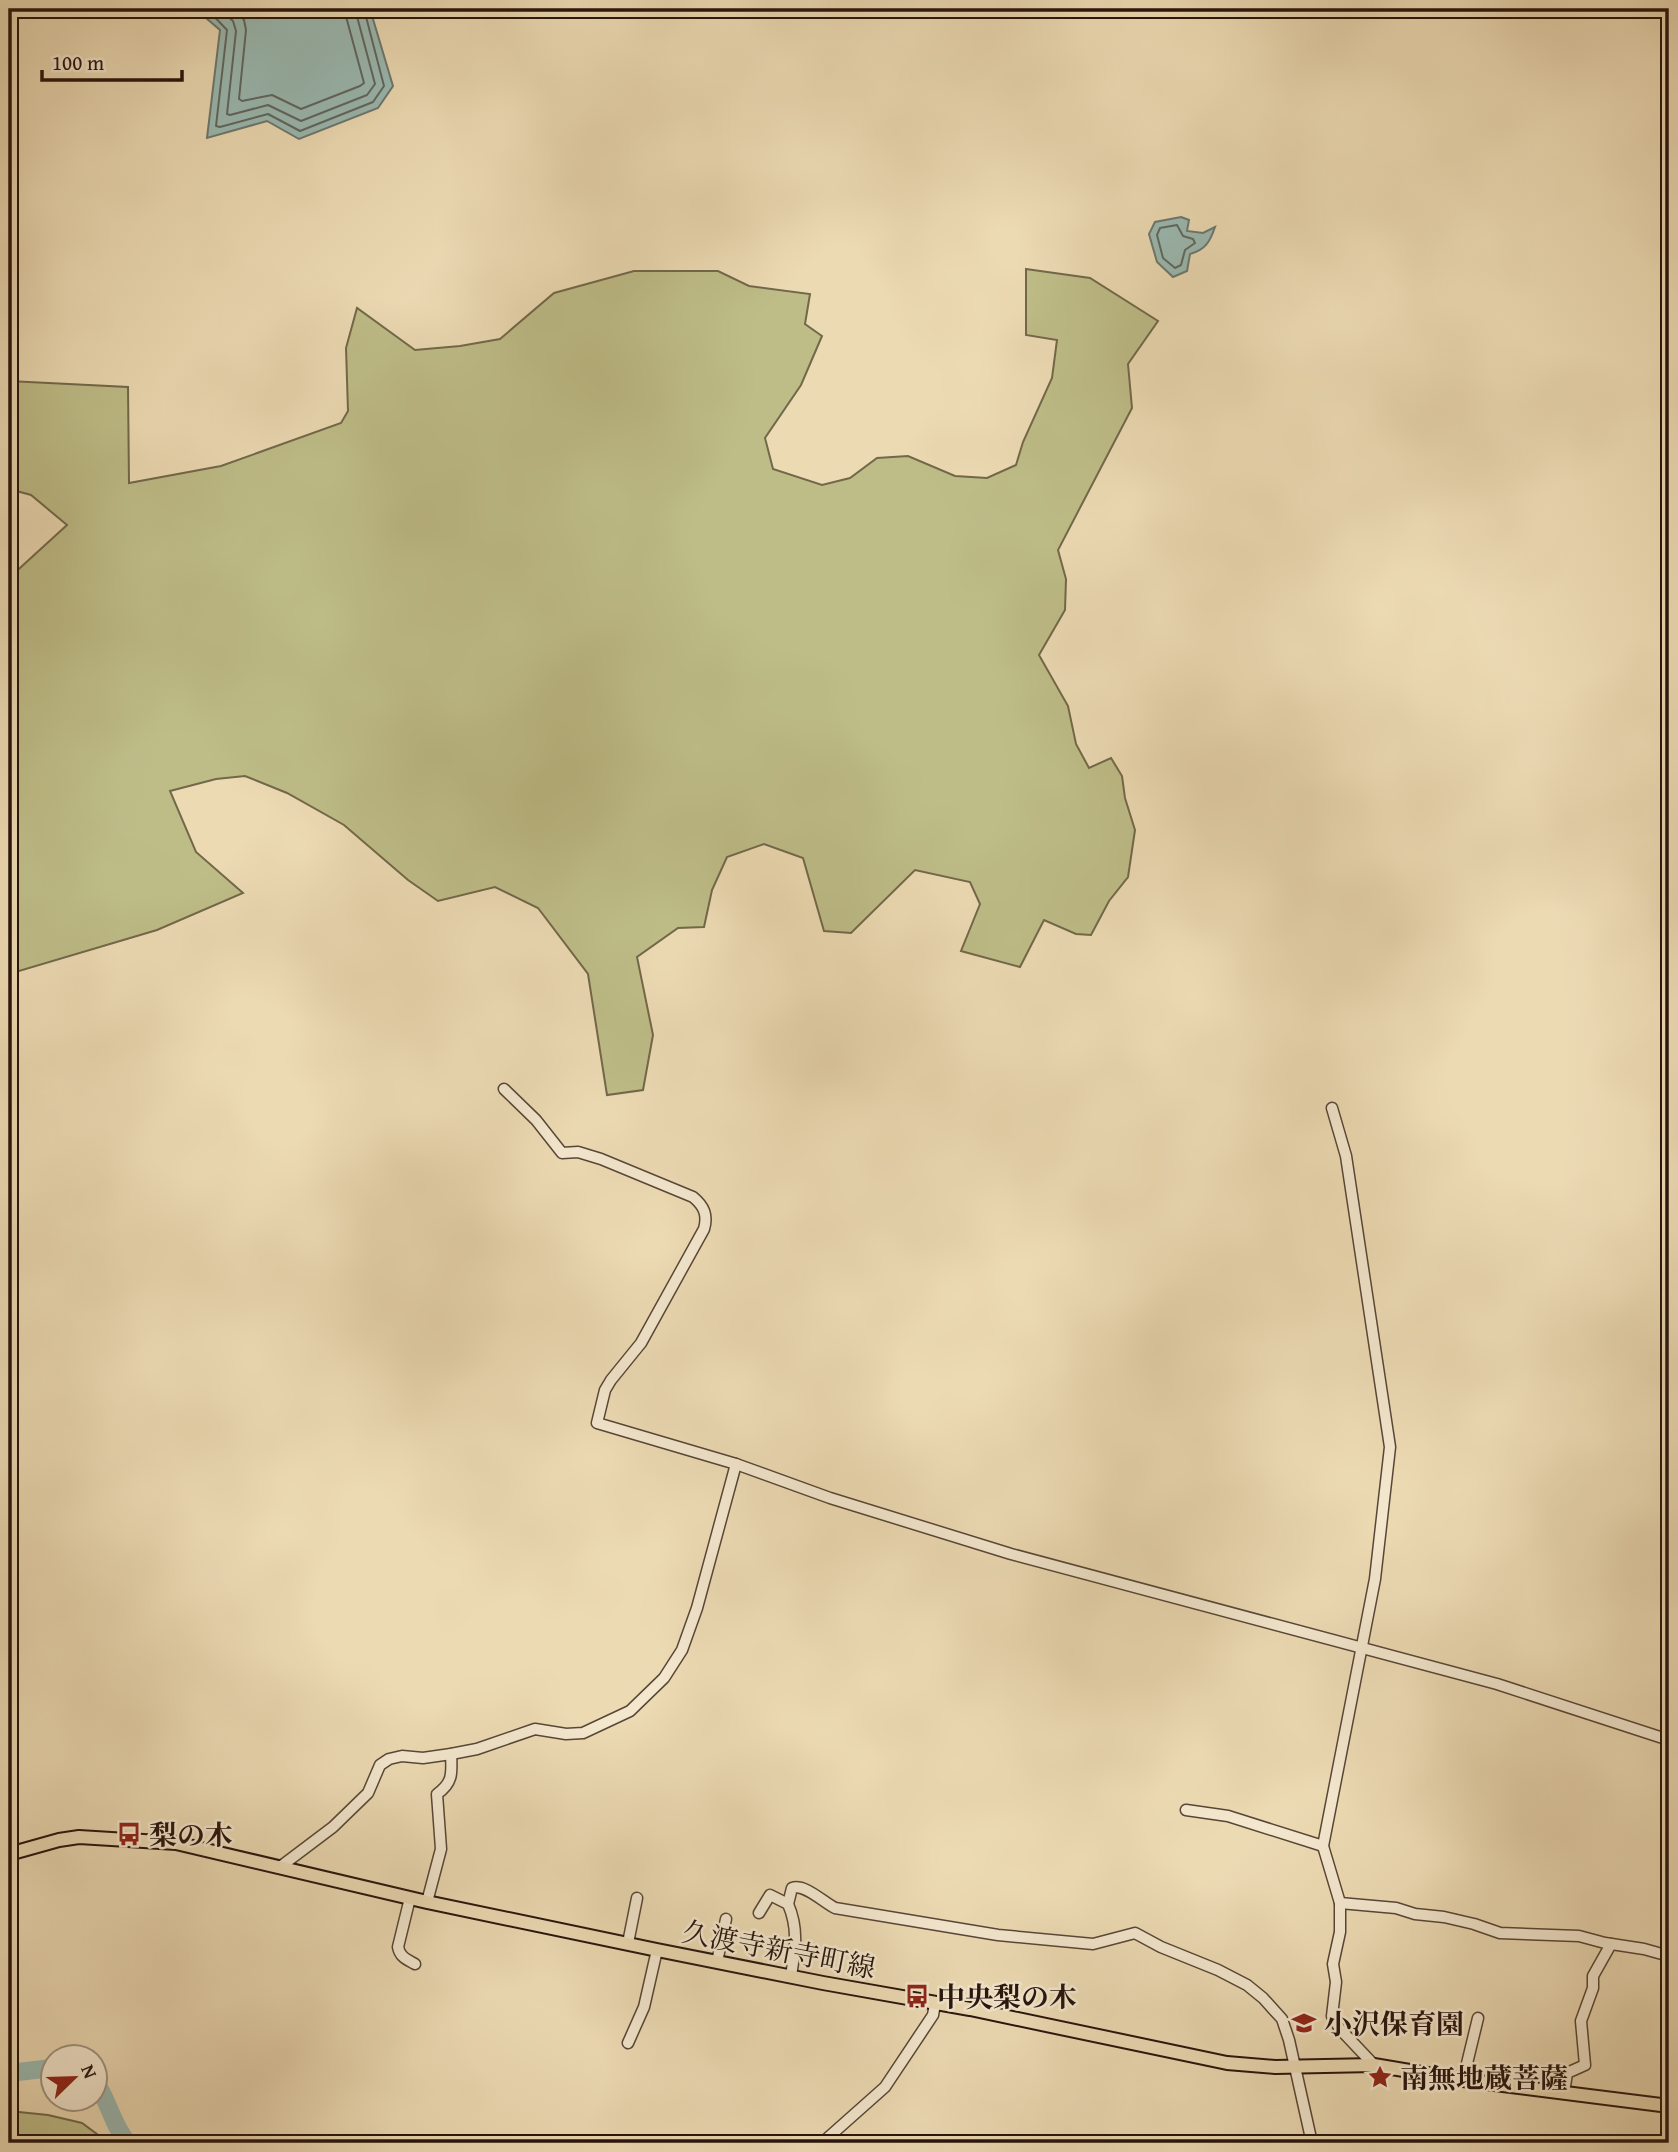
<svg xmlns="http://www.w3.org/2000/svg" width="1678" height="2152" font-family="'Gentium Book Plus','Noto Serif JP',serif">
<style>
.green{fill:#bebd88;stroke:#72684a;stroke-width:2}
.water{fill:#9abab2;stroke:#6c7870;stroke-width:2}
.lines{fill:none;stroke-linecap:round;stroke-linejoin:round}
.shore{stroke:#606760;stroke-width:2}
.river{stroke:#9abab2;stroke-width:18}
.minor-casing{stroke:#584636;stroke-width:13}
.major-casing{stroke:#27140d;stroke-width:16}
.minor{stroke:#f3e7ce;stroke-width:10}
.major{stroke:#ecdab3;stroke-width:12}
.labels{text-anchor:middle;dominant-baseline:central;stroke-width:5;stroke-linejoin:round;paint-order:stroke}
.poi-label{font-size:28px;font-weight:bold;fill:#27140d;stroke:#f3e7ce;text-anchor:start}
.street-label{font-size:28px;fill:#27140d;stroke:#f3e7ce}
</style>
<rect width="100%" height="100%" fill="#ecdab3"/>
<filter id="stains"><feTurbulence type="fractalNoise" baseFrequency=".00286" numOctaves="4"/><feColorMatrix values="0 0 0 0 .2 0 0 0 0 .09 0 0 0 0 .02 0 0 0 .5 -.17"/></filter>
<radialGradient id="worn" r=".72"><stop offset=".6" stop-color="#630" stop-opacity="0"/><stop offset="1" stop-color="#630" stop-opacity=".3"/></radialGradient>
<g class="green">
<polygon points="1026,269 1090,278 1158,321 1128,364 1132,408 1058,550 1066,579 1065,610 1039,655 1068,706 1076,744 1089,768 1111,758 1122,776 1125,798 1135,830 1128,877 1109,901 1091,935 1076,934 1044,920 1020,967 961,951 980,904 970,882 915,870 851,933 824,931 803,858 764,844 727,857 712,890 704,927 678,928 637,957 653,1035 643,1090 607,1095 588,974 538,908 495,887 438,901 408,880 344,825 287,793 245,776 216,779 170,791 196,852 243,893 157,930 9,974 9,578 67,525 31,495 9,489 9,381 128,387 129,483 221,466 341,423 348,411 346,348 357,308 415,350 460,346 500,339 554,293 634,271 718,271 749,286 810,294 805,324 822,336 801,385 765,438 773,469 822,485 850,478 877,458 908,456 955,476 987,478 1016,465 1023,442 1052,378 1057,340 1026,335"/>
<polygon points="9,2111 48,2115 82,2123 109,2143 9,2143"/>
</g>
<g class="water">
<polygon points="201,9 370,9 393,86 378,108 299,139 267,121 207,138 220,30 199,12"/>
<path d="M1181,217L1189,220L1187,231L1203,233L1215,227C1210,242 1205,250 1190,254L1187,271L1173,277L1157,262L1149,234L1155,222Z"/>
</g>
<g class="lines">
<g class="shore">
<polyline points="207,9 227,30 216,126 220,127 268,114 300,131 373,102 384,86 364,9"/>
<polyline points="219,9 233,21 236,31 227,114 230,115 268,105 301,121 367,95 375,84 355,9"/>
<polyline points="235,9 244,20 246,30 239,99 242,101 272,95 301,109 360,86 364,83 344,9"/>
<polygon points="1177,225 1183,236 1193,239 1195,243 1185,250 1181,265 1175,268 1163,258 1157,235 1160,228"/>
</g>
<g class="river">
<polyline points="9,2073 52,2068"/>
<path d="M94,2080C109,2100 112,2125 128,2143"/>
</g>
<g class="minor-casing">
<g id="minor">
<path d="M504,1089L536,1120L562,1153L578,1152L601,1159L693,1197C704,1206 708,1215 704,1229L641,1343L611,1380L605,1390L597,1423L736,1464L830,1498L1011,1554L1497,1684L1669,1740"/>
<polyline points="1332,1108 1346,1156 1390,1447 1375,1579 1323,1846 1340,1903 1340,1932 1333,1964 1336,1982 1332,2016 1340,2029 1374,2065"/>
<polyline points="1186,1810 1228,1816 1323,1846"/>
<polyline points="280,1867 333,1827 368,1793 380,1765 389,1759 402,1756 423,1758 451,1754 477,1749 535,1729 566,1734 583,1733 630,1711 664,1678 682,1650 697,1608 736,1464"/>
<path d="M410,1898L398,1947C400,1957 406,1959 415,1964"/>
<path d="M427,1902L441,1849L437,1794C453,1783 452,1773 451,1754"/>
<polyline points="1340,1903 1396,1908 1415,1914 1444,1917 1474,1924 1500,1933 1579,1936 1605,1943 1644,1949 1669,1956"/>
<path d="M788,1904L792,1888C804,1883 823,1902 835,1908L998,1935L1093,1944L1135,1933L1161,1947L1218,1970L1247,1985L1263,1998L1282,2019L1289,2040L1312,2143"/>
<path d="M759,1913L770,1895L788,1904C799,1929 795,1951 791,1976"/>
<polyline points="628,1943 637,1898"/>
<polyline points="717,1962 726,1919"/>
<polyline points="628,2043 644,2007 657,1950"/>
<polyline points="1463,2080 1478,2018"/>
<polyline points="1564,2093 1567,2073 1585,2065 1581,2021 1593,1988 1593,1976 1611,1944"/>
<polyline points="822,2143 885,2087 933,2015 935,2004"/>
</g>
</g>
<g class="major-casing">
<polyline id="major" points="9,1854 59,1840 79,1837 176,1843 427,1902 657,1950 823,1983 970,2009 1227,2063 1275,2067 1374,2065 1463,2080 1669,2106"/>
</g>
<use href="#minor" class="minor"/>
<use href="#major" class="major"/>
</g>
<defs>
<g id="bus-bare" transform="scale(1.89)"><path d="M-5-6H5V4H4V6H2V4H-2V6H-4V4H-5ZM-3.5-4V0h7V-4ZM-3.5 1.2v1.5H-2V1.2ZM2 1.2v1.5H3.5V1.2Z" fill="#8f2418" stroke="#f3e7ce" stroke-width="2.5" paint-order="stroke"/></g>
<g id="school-bare" transform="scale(1.89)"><path d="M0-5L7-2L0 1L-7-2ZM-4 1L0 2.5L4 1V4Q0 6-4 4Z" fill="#8f2418" stroke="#f3e7ce" stroke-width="2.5" paint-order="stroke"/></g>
<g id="sight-bare" transform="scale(1.89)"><path d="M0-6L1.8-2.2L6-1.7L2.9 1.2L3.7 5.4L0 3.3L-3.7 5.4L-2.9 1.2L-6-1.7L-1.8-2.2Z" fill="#8f2418" stroke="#f3e7ce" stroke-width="2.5" paint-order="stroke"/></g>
</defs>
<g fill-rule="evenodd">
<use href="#bus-bare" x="129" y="1834"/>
<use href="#bus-bare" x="917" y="1996"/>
<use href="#school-bare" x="1304" y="2023"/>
<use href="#sight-bare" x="1380" y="2077"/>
</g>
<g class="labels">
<g class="poi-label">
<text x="149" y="1834">梨の木</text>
<text x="937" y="1996">中央梨の木</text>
<text x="1324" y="2023">小沢保育園</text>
<text x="1400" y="2077">南無地蔵菩薩</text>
</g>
<g class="street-label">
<text transform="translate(779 1949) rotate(11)">久渡寺新寺町線</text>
</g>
</g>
<rect width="1678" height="2152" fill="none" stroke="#ecdab3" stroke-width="35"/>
<rect x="10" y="10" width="1657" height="2131" fill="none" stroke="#27140d" stroke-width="3.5"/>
<rect x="18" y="18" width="1643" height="2117" fill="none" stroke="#27140d" stroke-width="2"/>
<g transform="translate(74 2078) rotate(67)"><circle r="33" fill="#f3e7ce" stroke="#a19381" stroke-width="2"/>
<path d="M0-5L12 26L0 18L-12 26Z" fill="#8f2418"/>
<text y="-10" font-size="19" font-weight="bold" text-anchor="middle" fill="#27140d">N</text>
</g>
<path d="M42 70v10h140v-10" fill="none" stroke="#27140d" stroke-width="3.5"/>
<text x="52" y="70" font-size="21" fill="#27140d" stroke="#f3e7ce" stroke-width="5" paint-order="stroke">100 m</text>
<rect width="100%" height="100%" filter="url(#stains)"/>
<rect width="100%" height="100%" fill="url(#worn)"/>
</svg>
